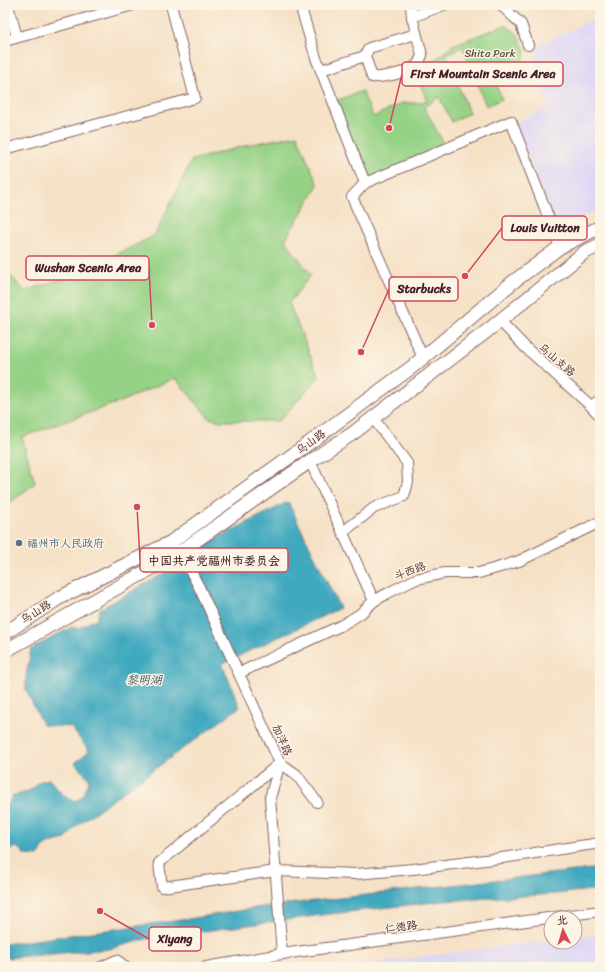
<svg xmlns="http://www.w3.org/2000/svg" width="605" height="972" font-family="Sriracha,'LXGW WenKai TC',sans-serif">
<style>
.built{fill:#ddd5f6}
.green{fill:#96d286;stroke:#707858}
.water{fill:#3fa9bf;stroke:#446475}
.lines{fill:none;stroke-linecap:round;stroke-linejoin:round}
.minor-casing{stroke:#866361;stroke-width:12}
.major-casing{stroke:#866361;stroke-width:15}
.minor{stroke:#fff;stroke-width:10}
.major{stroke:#fff;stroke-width:13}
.service-dot{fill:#5c6f8a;stroke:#fcf5e5;stroke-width:1.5}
.labels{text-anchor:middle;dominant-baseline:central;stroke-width:3;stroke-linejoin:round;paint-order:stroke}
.park-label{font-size:11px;fill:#615546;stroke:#fcf5e5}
.street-label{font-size:11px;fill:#4a1f2b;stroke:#fcf5e5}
.service-label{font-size:11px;fill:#4e5e75;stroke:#fcf5e5;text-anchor:start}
.water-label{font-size:12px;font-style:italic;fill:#465666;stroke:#fcf5e5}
.leader{fill:none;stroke:#d1495b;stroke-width:1.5}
.callout-dot{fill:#d1495b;stroke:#fcf5e5;stroke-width:1.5}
.callout{fill:#fcf5e5;stroke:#d1495b;stroke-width:1.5}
.callout-label{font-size:12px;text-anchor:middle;font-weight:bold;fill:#4a1f2b}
</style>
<rect width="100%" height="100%" fill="#fcf5e5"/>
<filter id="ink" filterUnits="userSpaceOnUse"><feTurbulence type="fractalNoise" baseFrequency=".025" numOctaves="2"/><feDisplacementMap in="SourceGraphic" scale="8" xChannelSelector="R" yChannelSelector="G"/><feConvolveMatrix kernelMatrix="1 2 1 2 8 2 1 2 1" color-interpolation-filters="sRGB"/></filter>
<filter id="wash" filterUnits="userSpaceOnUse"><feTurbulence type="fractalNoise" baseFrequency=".012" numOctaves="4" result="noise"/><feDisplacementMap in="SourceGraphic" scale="16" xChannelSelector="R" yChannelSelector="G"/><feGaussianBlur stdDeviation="0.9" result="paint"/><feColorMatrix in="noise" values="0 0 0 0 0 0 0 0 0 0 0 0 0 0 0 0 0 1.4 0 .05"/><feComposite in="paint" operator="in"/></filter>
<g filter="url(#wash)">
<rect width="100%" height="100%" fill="#f5e1c6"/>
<g class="built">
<polygon points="600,16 600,209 556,228 516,123 550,106 535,76 537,46"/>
<polygon points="600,934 600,967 343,967 551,940 551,942 575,942 575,937"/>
</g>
<g class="green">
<polygon points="505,25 517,33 525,50 523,61 492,75 502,99 486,106 463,47 446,54 469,113 452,122 439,97 424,107 446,148 365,183 333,102 362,91 373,117 402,103 419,103 427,100 414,69 436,59 453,45"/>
<polygon points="297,135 318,185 285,240 311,275 289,303 319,377 279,421 221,421 209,418 175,378 122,401 22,437 35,483 5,507 5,270 25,291 72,276 154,236 192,160 252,144"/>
</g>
<g class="water">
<path d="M288,502L340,608L222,664L240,707L75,827L66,839C61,840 45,843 43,848C41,851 41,853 38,856L24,855L22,850L16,847L5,852V806L10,801L13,795C23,794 33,791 38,782L49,779L63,795L73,801C86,798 83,791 89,782L88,778L75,763L89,751L71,727L43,725L26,690V676L31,649L71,627L79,628L97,618L100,609L170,570L182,573L202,562L195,549Z"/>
<polygon points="600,868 600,889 556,894 443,901 322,915 146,939 109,949 5,958 5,944 188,919 262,907"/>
</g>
</g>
<g filter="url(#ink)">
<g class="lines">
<g class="minor-casing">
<g id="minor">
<polyline points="8,5 17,37"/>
<polyline points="300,5 316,58 365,183"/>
<path d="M411,5L412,17L422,55C421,58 419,62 418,64C411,72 383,78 372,77L365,56L369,48L416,34"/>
<polyline points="501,5 521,24 528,45"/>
<polyline points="412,17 444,5"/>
<polyline points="5,41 133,5"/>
<polyline points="321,70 365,56"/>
<polyline points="5,149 195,98 171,5"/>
<polyline points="500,321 526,348 591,406 600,416"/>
<polyline points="423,358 352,197 365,183 511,121 560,247"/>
<polyline points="591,406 600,400"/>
<polyline points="310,461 374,601"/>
<polyline points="343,532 374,508 404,496 408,482 407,463 373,418"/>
<polyline points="175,549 190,570 199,587 280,763 270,798 282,954"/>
<polyline points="239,673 342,625 360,614 374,601 390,592 416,579 445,573 479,573 500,567 519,561 600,522"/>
<polyline points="317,802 296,774 280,763 159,863 162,887 276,871 356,874 413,869 509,857 600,843"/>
<polyline points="101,967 117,960 125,967"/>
<polyline points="206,967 282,954 600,911"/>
</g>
</g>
<g class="major-casing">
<g id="major">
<polyline points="5,633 59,598 171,542 309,443 412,367 513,282 560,247 600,227"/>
<polyline points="5,651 177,554 310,461 352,434 487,331 585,252 600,245"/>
</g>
</g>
<use href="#minor" class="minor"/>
<use href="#major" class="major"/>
</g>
</g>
<circle class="service-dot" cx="19" cy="543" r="4"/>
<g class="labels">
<g class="park-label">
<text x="490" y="53">Shita Park</text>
</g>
<g class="street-label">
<text transform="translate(557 360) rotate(41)">乌山支路</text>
<text transform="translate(311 442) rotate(-36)">乌山路</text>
<text transform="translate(410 571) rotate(-20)">斗西路</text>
<text transform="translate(36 612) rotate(-32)">乌山路</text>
<text transform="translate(282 740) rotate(67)">加洋路</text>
<text transform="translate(401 927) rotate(-8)">仁德路</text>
</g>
<g class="service-label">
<text x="27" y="543">福州市人民政府</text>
</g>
<g class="water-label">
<text x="144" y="680">黎明湖</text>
</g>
</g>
<path class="leader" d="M389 128L402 74M465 276L502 228M152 325L149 268M361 352L389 289M137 507L140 560M100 911L149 939"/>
<g class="callout-dot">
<circle cx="389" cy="128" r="4"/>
<circle cx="465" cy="276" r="4"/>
<circle cx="152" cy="325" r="4"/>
<circle cx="361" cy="352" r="4"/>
<circle cx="137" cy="507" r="4"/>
<circle cx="100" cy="911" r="4"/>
</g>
<g class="callout">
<rect x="402" y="62" width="161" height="24" rx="4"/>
<rect x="502" y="216" width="85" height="24" rx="4"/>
<rect x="26" y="256" width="123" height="24" rx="4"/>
<rect x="389" y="277" width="69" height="24" rx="4"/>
<rect x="140" y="548" width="148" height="24" rx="4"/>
<rect x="149" y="927" width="52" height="24" rx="4"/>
</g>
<g class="callout-label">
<text x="483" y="78">First Mountain Scenic Area</text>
<text x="545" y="232">Louis Vuitton</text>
<text x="88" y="272">Wushan Scenic Area</text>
<text x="424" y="293">Starbucks</text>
<text x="214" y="565">中国共产党福州市委员会</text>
<text x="175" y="943">Xiyang</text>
</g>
<rect width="605" height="972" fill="none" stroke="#fcf5e5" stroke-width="20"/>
<g transform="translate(563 930) rotate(355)"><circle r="19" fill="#fcf5e5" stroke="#b59f9b"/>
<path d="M0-3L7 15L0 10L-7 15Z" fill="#d1495b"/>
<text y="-6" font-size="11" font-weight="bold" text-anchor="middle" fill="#4a1f2b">北</text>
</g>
</svg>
